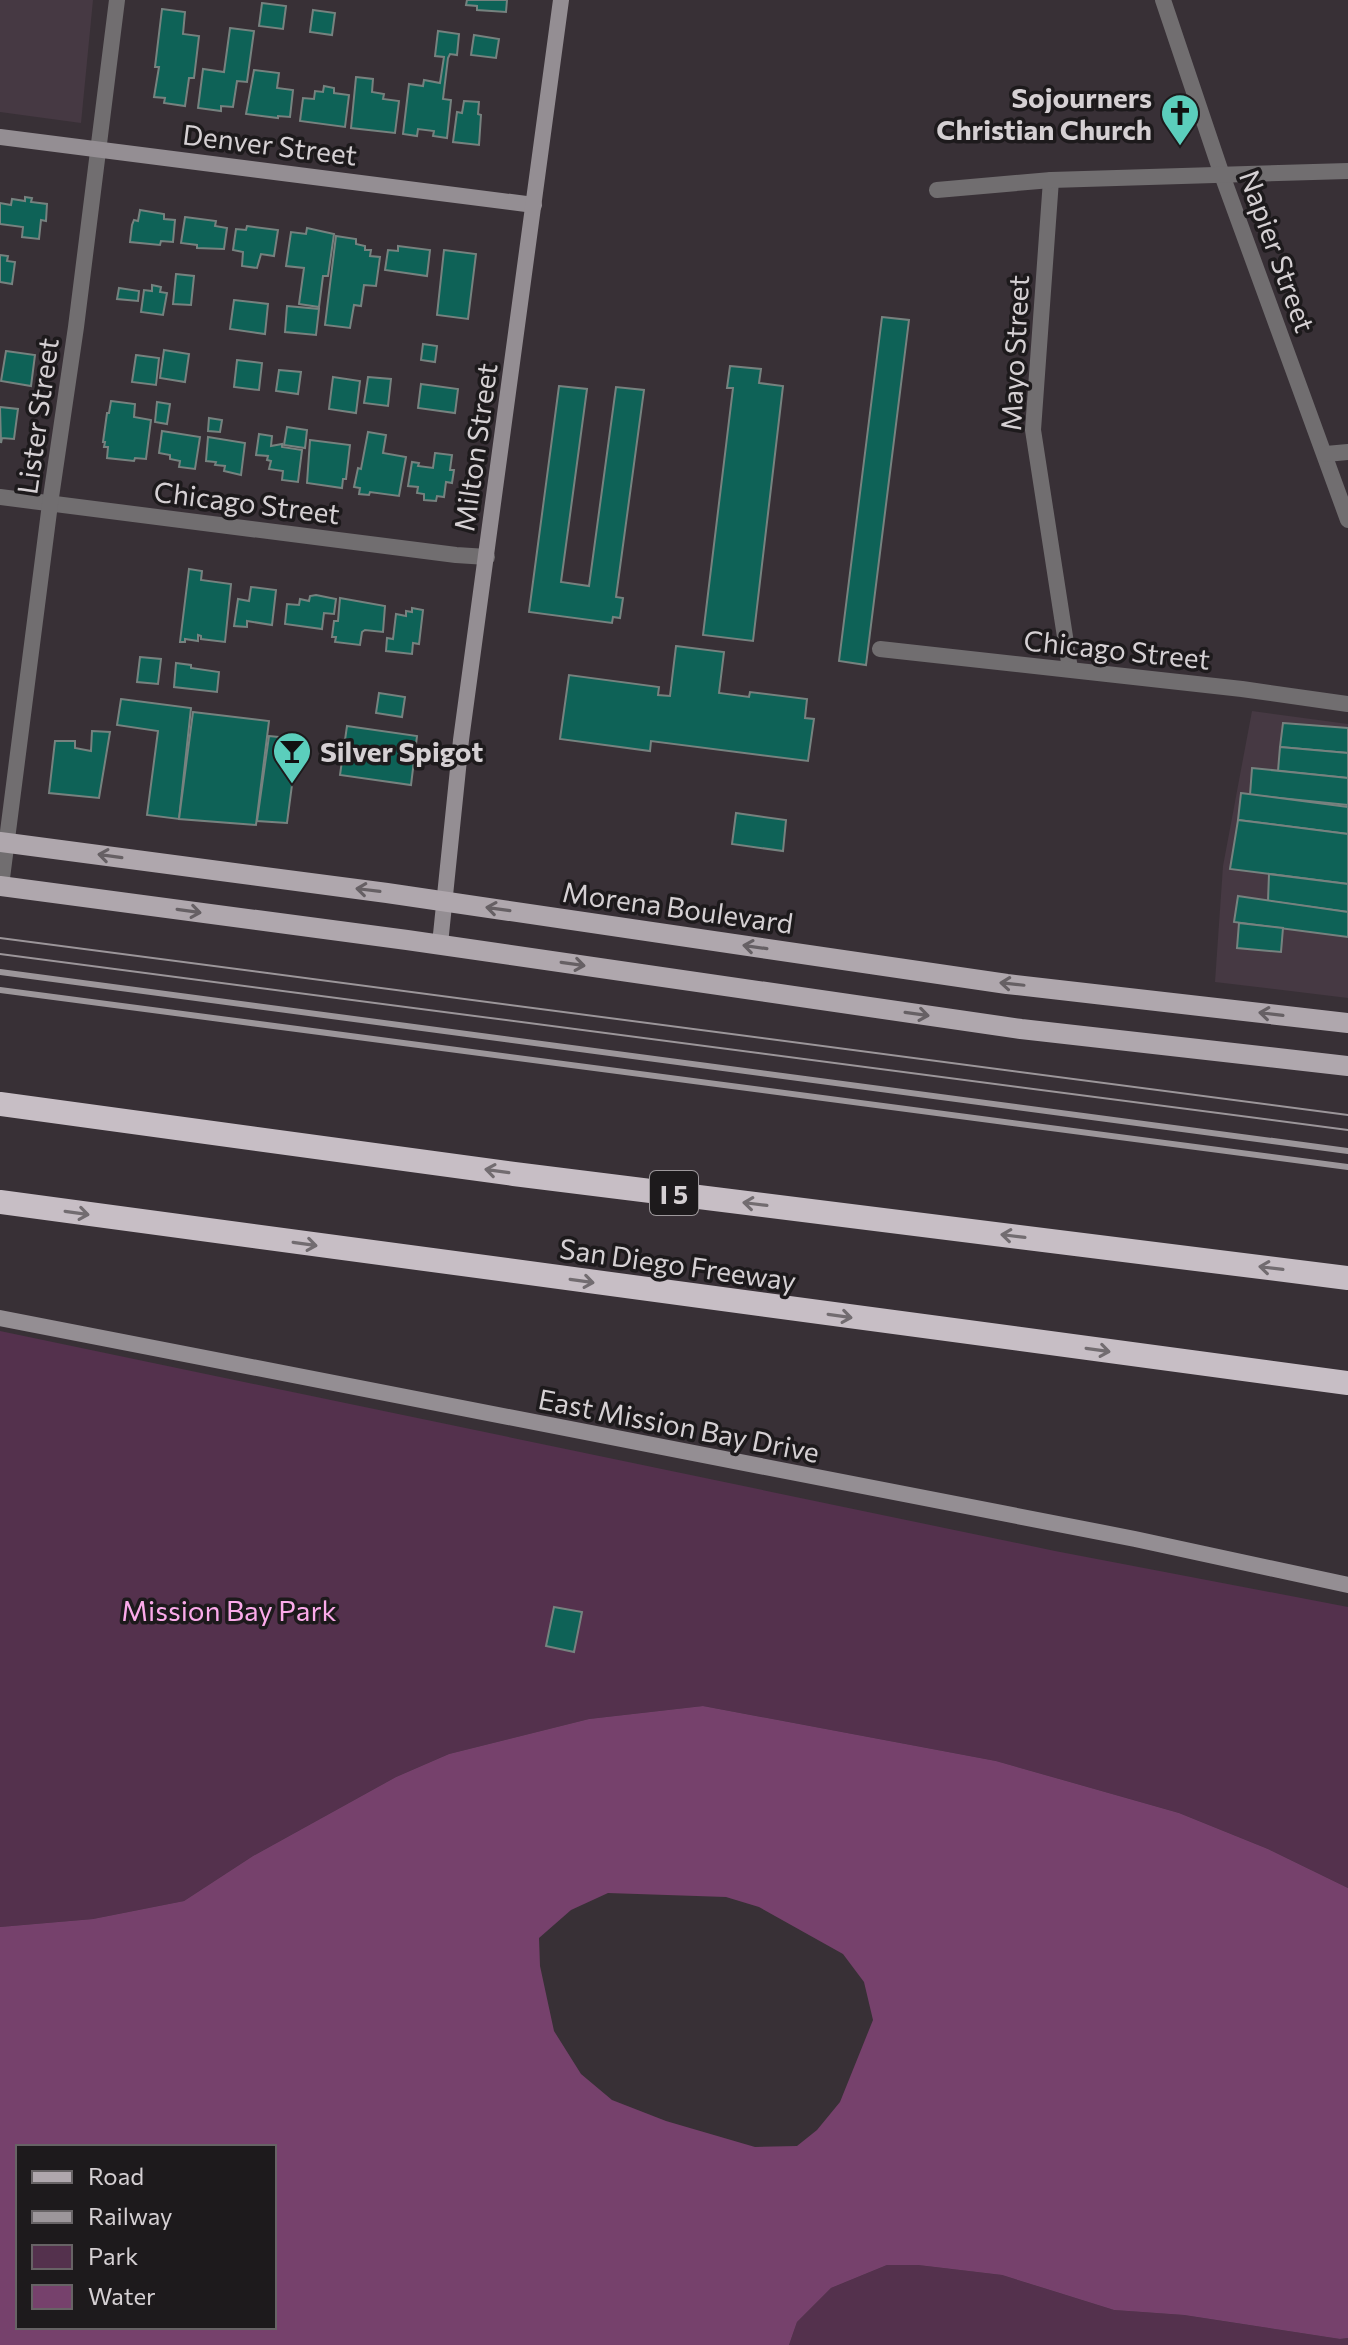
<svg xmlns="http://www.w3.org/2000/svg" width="1348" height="2345" font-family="Commissioner,sans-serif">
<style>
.built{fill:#463943}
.green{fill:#54314d}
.water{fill:#76416c;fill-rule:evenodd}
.building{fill:#0e6257;stroke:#76827f;stroke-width:2}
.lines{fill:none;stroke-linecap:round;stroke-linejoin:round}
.street{stroke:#716e70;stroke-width:16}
.secondary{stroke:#948e93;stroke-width:16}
.primary{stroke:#afa7ad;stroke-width:20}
.highway{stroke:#c7bec5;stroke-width:24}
.tram{stroke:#9c969a;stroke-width:2}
.rail{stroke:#9c969a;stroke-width:6}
.oneway{stroke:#666064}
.oneway2{stroke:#726c70}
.labels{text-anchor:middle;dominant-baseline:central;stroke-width:7;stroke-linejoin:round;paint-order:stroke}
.shield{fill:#1d1a1c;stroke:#9e999c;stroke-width:2}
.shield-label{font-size:26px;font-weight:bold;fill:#d5d0d3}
.poi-label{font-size:28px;font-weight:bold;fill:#d5d0d3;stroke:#1d1a1c;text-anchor:end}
.street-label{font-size:28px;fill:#d5d0d3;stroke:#1d1a1c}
.park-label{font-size:28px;fill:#fbaaea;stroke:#1d1a1c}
</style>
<rect width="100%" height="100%" fill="#383036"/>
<g class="built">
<polygon points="0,0 93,0 81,123 0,112"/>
<polygon points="1252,711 1348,724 1348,998 1215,982 1223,866"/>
</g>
<g class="green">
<polygon points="0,1331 1055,1551 1348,1607 1348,1888 1268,1849 1179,1813 996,1761 703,1706 589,1719 449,1754 396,1777 253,1856 184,1901 93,1919 0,1927"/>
<polygon points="887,2265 918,2265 1002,2275 1114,2310 1184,2315 1340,2339 1348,2338 1348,2345 789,2345 797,2322 831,2288"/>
</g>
<path class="water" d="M703,1706L996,1761L1179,1813L1268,1849L1348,1888V2338L1340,2339L1184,2315L1114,2310L1002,2275L918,2265H887L831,2288L797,2322L789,2345H0V1927L93,1919L184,1901L253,1856L396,1777L449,1754L589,1719ZM608,1893L726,1897L759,1907L843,1954L864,1982L873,2020L840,2102L817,2130L797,2146L755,2147L666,2121L612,2100L581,2074L554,2031L540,1966L539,1938L571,1910ZM18,2147H274V2327H18Z"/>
<g class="building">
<polygon points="467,0 507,0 506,12 477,10 477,6 466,5"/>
<polygon points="262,3 286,6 283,29 259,26"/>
<polygon points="162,9 185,12 183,34 199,36 194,78 189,78 185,106 164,103 165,98 154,97 159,67 155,67"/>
<polygon points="313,10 335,13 332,35 310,32"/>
<polygon points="230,28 254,31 247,82 237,81 233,107 221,106 221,111 198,108 203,69 224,72"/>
<polygon points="438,31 459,34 457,55 450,54 448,58 443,99 451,100 447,138 433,136 434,131 418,129 417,136 403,134 409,84 423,86 424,80 440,83 444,57 435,56"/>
<polygon points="474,35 499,39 496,58 471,55"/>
<polygon points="254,70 279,73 277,88 293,90 290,117 278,116 278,118 246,114"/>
<polygon points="356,77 373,79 372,92 384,94 383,99 399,101 395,133 351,128"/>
<polygon points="324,86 334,88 334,93 349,95 345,127 300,121 303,98 314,99 315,91 323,92"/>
<polygon points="464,101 479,102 478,114 481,115 479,145 453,142 457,112 462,113"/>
<polygon points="25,197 32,198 31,202 47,204 46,221 41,220 39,239 22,237 23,227 0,224 0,203 11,205 12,199 25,201"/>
<polygon points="140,210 164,214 164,219 175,220 173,242 161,241 160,245 130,242 132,225 134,220 138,221"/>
<polygon points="185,217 216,221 215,226 227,228 224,249 197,248 197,245 181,243"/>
<polygon points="247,226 278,230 274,256 261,254 257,268 242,266 243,252 233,250 236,229 246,230"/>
<polygon points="307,228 334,234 328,276 323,276 319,307 299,304 304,268 286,266 291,232 306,234"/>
<polygon points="336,236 356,239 356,244 365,246 365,250 371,250 370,256 380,257 376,286 364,285 361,306 354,305 350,328 325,325"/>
<polygon points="398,246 430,250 427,276 385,270 388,250 398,251"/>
<polygon points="444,250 476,254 468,319 437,315"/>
<polygon points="0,255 8,256 7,261 15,262 12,284 0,282"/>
<polygon points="176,274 194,276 191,305 173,304"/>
<polygon points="152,285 161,287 160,292 167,293 163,315 141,312 144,290 152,291"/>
<polygon points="119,288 139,291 138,301 117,299"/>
<polygon points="234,300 268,304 265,334 230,329"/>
<polygon points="287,306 319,309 316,335 285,332"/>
<polygon points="882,317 909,320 866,665 839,661"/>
<polygon points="423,344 437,346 435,362 421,360"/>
<polygon points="164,350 189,354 185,382 160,378"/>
<polygon points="6,351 35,355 31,386 1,381"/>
<polygon points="136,355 159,358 156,385 132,382"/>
<polygon points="237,360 262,363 259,390 234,387"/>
<polygon points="730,366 761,369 759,383 783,386 753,641 703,635 733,388 727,388"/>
<polygon points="279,370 301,372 298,394 276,391"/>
<polygon points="333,377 360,381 356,413 329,409"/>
<polygon points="368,377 391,379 388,406 364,403"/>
<polygon points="421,384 458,389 455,413 418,408"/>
<polygon points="559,386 587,389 561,582 589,586 616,387 644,390 616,597 623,598 620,618 613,617 612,623 529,612"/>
<polygon points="111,401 135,404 134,417 151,420 146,459 135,458 134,461 107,458 108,447 104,447 105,442 103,442 107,413 109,413"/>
<polygon points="157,402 170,404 167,424 155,422"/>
<polygon points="0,407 18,409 14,439 2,438 1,443"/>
<polygon points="209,418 222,420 220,432 208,431"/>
<polygon points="287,427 307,430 305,448 284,445"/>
<polygon points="162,431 200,437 195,469 179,467 180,461 170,459 170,455 159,453"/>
<polygon points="368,432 386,435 383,453 406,457 399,496 370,492 369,495 359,494 360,488 354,487 358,468 361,469"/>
<polygon points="259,434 272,436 271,446 282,444 282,447 302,450 298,482 282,480 283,471 269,469 271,461 267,460 268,456 256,455"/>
<polygon points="208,437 245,443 241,475 224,471 225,466 215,465 216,462 206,461"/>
<polygon points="310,440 350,445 346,479 343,479 342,488 307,483"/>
<polygon points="435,453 452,455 450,470 454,470 452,483 446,482 444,497 437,496 436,501 424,500 424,494 417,493 418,487 408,486 412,462 419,463 418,466 433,468"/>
<polygon points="189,569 202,571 201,580 231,584 225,642 201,639 201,636 198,635 198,641 185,639 185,642 180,642"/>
<polygon points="251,587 276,590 272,625 247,621 247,627 234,626 238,599 249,601"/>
<polygon points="316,595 336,599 334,614 324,613 322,629 285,624 287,604 299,605 300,599 309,601 310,596"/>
<polygon points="340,598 385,606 383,632 365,630 362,632 360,645 335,642 336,637 332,637 334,621 338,621"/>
<polygon points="412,608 423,610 419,644 413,643 412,654 386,651 387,638 393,639 396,614 406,616 406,611 412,612"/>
<polygon points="676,646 724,652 719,693 749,697 750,692 807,699 805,718 814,719 808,761 651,741 650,751 560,739 569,675 659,687 658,695 670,696"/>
<polygon points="140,657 161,659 158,684 137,682"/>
<polygon points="176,663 191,665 191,668 219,672 217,692 174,687"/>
<polygon points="379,693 405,697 402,717 376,713"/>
<polygon points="121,699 191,708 179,819 147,815 158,731 117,725"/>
<polygon points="193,712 269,721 256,825 179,819"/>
<polygon points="1283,723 1348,728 1348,753 1280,747"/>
<polygon points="347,726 417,736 411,785 340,775"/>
<polygon points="92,731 110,732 99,798 49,793 55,741 75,741 75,748 91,751"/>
<polygon points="269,736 298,739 287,823 257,821"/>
<polygon points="1280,747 1348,753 1348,778 1278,771"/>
<polygon points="1252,768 1348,778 1348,805 1250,795"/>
<polygon points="1241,793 1348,807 1348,834 1238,820"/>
<polygon points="736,813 786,820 783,851 732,844"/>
<polygon points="1238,820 1348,834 1348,884 1230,869"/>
<polygon points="1269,874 1348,884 1348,912 1268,901"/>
<polygon points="1238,896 1348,912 1348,937 1234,922"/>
<polygon points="1239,923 1283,928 1281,952 1237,948"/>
<polygon points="554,1607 582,1612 574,1652 546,1646"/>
</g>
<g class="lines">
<g class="street">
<polyline points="1163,0 1222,175 1348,520"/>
<polyline points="1051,180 1033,430 1070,669"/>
<polyline points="937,190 1051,180 1348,171"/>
<polyline points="1326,454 1348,452"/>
<polyline points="0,497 456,555 487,557"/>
<polyline points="880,649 1242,689 1348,704"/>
<polyline points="1,886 50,504 76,327 117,0"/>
</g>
<g class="secondary">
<polyline points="0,137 534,205"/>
<polyline points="440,944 461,740 561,0"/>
<polyline points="0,1318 1135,1539 1348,1585"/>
</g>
<g class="primary">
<polyline points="0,842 387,893 1007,984 1348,1023"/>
<polyline points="0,886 407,940 1021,1029 1348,1066"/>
</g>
<g class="highway">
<polyline points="0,1104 514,1174 1348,1278"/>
<polyline points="0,1202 1348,1383"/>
</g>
<g class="tram">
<polyline points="0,938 1348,1115"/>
<polyline points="0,954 1348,1130"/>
</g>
<g class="rail">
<polyline points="0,972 1348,1151"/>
<polyline points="0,990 1348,1167"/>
</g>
</g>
<defs><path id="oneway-shaft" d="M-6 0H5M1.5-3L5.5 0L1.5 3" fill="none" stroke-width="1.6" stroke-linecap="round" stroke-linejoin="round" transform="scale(2)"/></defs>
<g class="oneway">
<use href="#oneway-shaft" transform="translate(110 856) rotate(-172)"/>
<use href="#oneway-shaft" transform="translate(368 890) rotate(-173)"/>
<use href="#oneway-shaft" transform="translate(498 909) rotate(-172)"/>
<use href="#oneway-shaft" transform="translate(189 911) rotate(8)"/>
<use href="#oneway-shaft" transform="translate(755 947) rotate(-172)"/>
<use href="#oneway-shaft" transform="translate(573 964) rotate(8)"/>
<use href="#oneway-shaft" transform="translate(1012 984) rotate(-174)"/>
<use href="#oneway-shaft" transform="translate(917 1014) rotate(8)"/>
<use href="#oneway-shaft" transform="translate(1271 1014) rotate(-173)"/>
</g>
<g class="oneway2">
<use href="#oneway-shaft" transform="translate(497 1171) rotate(-172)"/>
<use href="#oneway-shaft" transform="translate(755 1204) rotate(-173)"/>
<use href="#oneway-shaft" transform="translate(77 1213) rotate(8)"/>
<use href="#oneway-shaft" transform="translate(1013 1236) rotate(-173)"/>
<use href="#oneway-shaft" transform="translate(305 1244) rotate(8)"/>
<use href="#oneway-shaft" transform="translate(1271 1268) rotate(-173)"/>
<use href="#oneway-shaft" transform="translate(582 1281) rotate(8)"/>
<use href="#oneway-shaft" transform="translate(840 1316) rotate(8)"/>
<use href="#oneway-shaft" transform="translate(1098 1350) rotate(8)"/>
</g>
<defs>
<g id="church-pin" transform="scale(2)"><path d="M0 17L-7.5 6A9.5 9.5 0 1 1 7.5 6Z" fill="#5bcebc" stroke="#1d1a1c"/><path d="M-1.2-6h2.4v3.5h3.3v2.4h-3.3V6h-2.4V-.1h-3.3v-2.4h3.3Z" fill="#111"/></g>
<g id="bar-pin" transform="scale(2)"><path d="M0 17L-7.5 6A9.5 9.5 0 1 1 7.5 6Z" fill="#5bcebc" stroke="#1d1a1c"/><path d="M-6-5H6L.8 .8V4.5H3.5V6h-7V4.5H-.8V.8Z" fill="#111"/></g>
</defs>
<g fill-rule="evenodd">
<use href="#church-pin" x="1180" y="113"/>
<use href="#bar-pin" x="292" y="751"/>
</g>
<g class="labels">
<rect class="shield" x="650" y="1171" width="48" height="44" rx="6"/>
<g class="shield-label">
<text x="674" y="1193">I 5</text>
</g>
<g class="poi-label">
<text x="1152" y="97">Sojourners<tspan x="1152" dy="32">Christian Church</tspan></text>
<text x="320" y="751" text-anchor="start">Silver Spigot</text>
</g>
<g class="street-label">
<text transform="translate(270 144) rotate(7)">Denver Street</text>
<text transform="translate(1278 251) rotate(70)">Napier Street</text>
<text transform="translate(1014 353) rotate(-87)">Mayo Street</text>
<text transform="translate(37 416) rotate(-82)">Lister Street</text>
<text transform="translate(475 447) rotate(-82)">Milton Street</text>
<text transform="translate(247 502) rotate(7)">Chicago Street</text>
<text transform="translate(1117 649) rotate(6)">Chicago Street</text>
<text transform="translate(678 907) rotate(8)">Morena Boulevard</text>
<text transform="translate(678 1264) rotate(8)">San Diego Freeway</text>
<text transform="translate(679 1425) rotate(11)">East Mission Bay Drive</text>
</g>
<g class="park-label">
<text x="229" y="1610">Mission Bay Park</text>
</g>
</g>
<rect x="16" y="2145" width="260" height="184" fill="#1d1a1c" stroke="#676365" stroke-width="2"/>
<rect x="32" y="2171" width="40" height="12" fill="#afa7ad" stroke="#676365" stroke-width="2"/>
<text x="88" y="2185" font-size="24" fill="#d5d0d3">Road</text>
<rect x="32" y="2211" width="40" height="12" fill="#9c969a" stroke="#676365" stroke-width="2"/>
<text x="88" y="2225" font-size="24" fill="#d5d0d3">Railway</text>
<rect x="32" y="2245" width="40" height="24" fill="#54314d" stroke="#676365" stroke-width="2"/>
<text x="88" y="2265" font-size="24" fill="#d5d0d3">Park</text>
<rect x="32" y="2285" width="40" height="24" fill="#76416c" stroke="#676365" stroke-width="2"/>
<text x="88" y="2305" font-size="24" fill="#d5d0d3">Water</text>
</svg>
